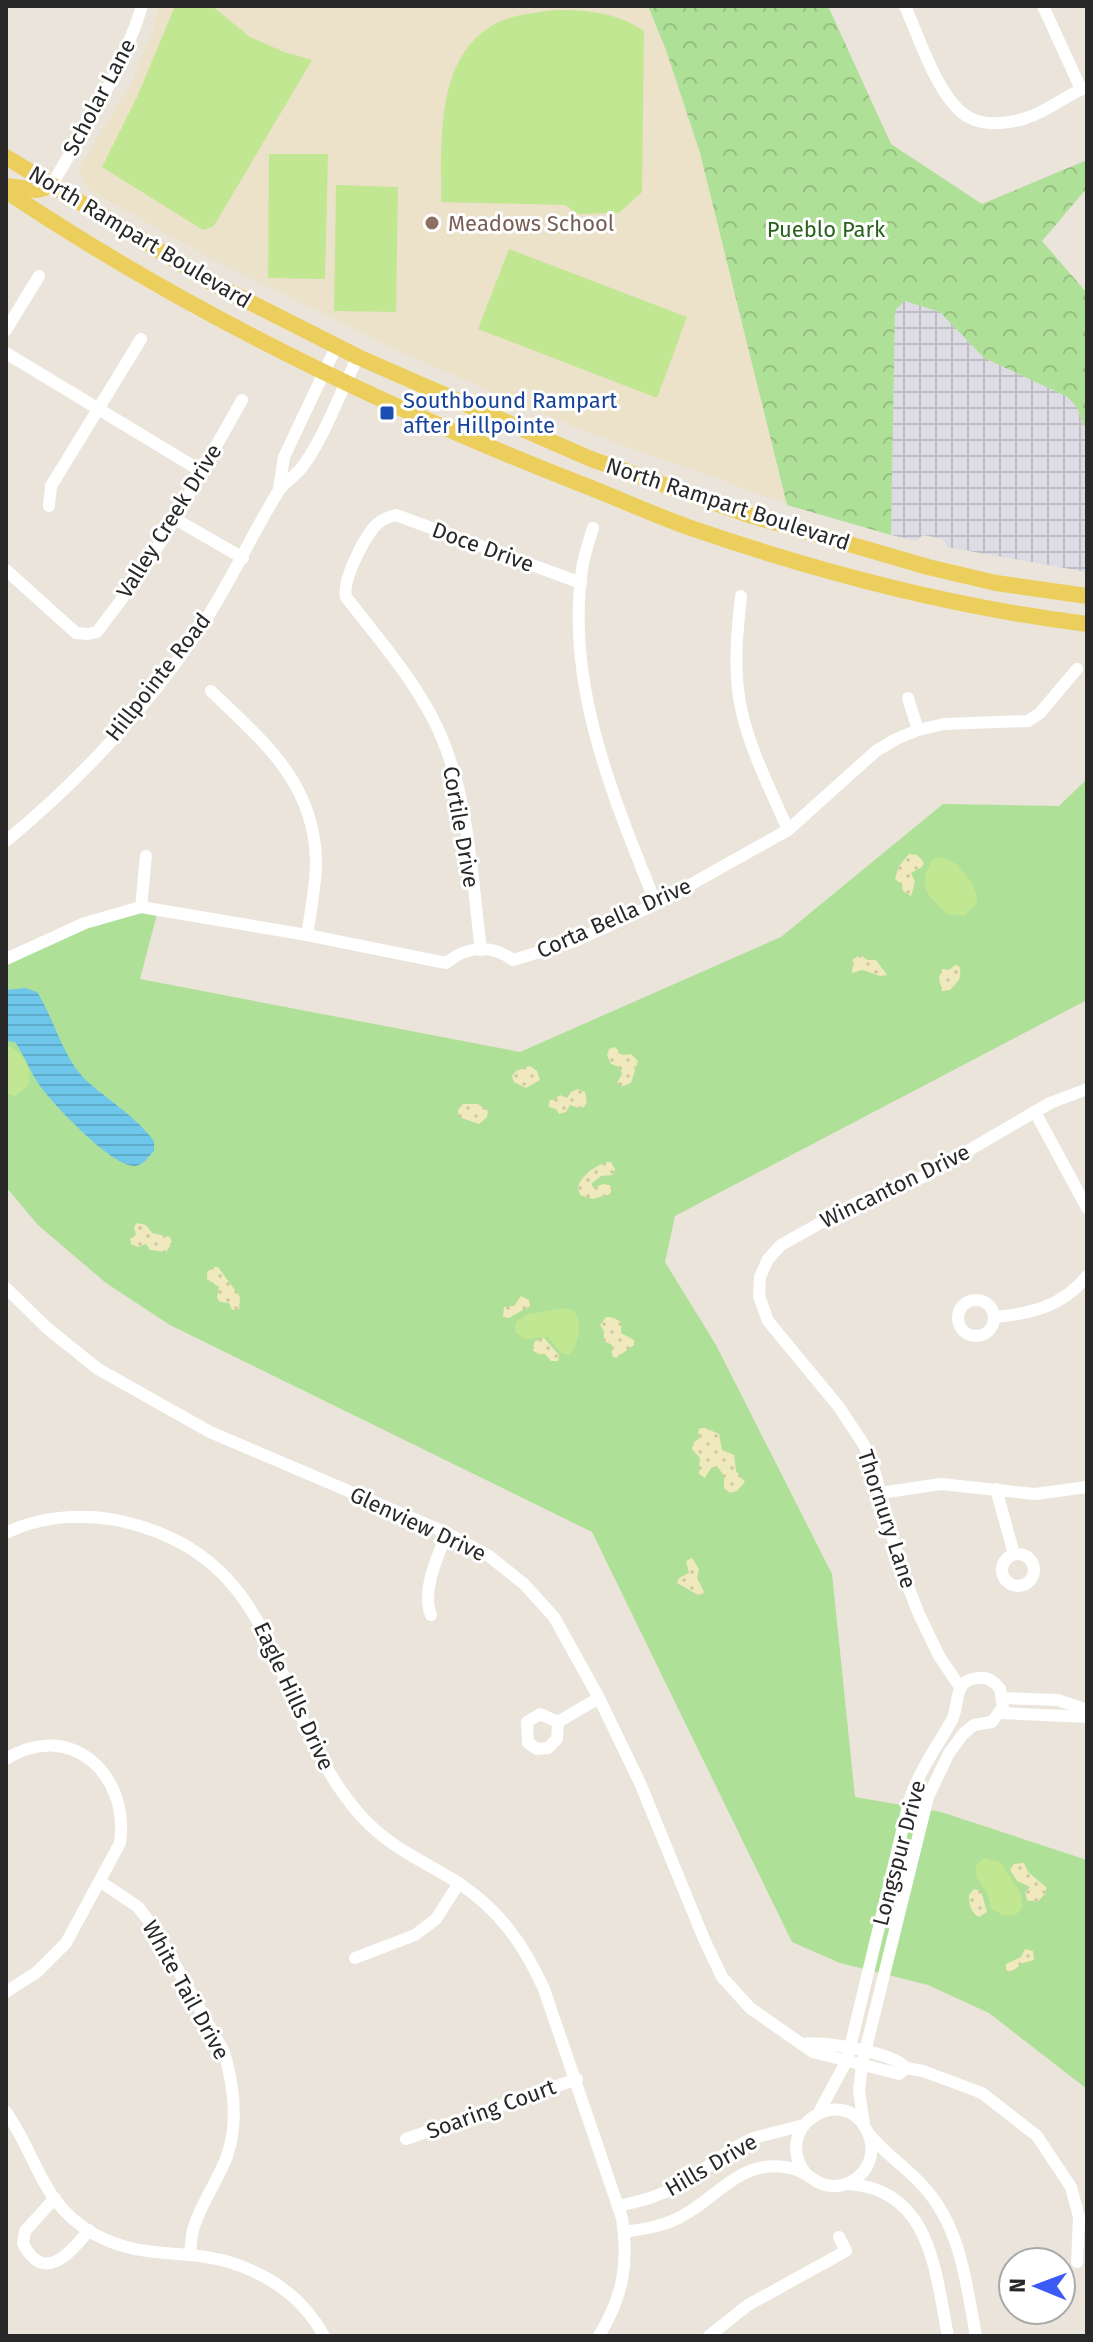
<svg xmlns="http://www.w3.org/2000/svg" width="1093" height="2342" font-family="'Fira Sans',sans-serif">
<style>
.industrial{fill:url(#industrial-grid)}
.education{fill:#ece1c9}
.grass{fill:#aee097}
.sand{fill:url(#sand-dots)}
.park{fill:url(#park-crowns)}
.pitch{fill:#c1e793}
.water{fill:url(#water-rules)}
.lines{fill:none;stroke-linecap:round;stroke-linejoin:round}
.minor{stroke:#fff;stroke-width:12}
.major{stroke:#ecce5d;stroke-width:16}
.education-dot{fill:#8d6e63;stroke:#fff;stroke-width:3}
.transit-dot{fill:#1a4fb4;stroke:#fff;stroke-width:3}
.labels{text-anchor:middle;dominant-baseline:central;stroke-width:6;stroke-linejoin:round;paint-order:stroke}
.street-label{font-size:22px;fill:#282828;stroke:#fff}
.education-label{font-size:22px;fill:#785e54;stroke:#fff;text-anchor:start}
.park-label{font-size:22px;fill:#28621b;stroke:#fff}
.transit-label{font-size:22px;fill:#164399;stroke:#fff;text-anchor:start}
</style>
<defs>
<pattern id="industrial-grid" width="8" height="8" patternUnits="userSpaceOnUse" patternTransform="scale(2)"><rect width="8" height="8" fill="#dddbe3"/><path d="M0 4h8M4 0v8" fill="none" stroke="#bebcc3"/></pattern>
<pattern id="sand-dots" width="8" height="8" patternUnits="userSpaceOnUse" patternTransform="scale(2)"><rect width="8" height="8" fill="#efe9bd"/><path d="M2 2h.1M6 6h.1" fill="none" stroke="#cdc8a2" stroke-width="1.8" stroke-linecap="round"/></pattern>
<pattern id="park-crowns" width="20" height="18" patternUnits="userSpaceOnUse" patternTransform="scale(2)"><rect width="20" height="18" fill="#aee097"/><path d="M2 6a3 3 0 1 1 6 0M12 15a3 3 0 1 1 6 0" fill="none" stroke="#96c082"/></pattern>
<pattern id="water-rules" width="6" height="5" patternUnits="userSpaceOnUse" patternTransform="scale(2)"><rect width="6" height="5" fill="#6ec7eb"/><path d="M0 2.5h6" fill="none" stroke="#5fabca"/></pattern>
</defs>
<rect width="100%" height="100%" fill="#eae4da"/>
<polygon class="industrial" points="905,301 940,312 984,358 1068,397 1077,408 1087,433 1087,572 947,547 943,539 923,535 916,541 891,535 895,309"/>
<polygon class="education" points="159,6 648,6 666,50 700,153 786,503 586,432 396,350 208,257 88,189 79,168 131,84 153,30"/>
<polygon class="grass" points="1087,779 1087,1000 675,1216 665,1262 716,1345 832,1574 855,1797 941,1812 1087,1860 1087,2089 989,2013 928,1985 840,1963 792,1942 592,1532 170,1325 106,1283 38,1225 6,1187 6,959 85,923 158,910 140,979 520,1052 781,937 943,804 1059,806"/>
<g class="sand">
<polygon points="909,854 917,855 924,862 922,867 911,873 915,882 911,896 903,891 902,885 895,879 899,866"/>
<polygon points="861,955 867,960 876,960 887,975 880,976 863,970 852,973 853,959"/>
<path d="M955,965L959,966C963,977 958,982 950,990L942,991L939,978L942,969L949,970Z"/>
<polygon points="615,1047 622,1055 631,1054 638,1061 631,1083 623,1086 617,1083 622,1074 620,1067 611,1064 607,1055 609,1049"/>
<polygon points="530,1066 537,1071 540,1080 526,1088 514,1082 512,1076 516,1071"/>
<polygon points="578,1089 585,1092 587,1102 584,1107 579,1108 570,1105 566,1112 559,1114 556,1109 548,1107 550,1100 554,1100 560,1095 567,1098 571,1092"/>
<polygon points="463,1104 478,1104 488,1111 487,1117 479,1124 459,1117 458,1110"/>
<path d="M611,1162L615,1169L613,1175L601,1176L591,1184L594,1188L603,1184L609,1185L612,1188L610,1194L593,1199L580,1195L578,1187C582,1174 598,1163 611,1162Z"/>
<polygon points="137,1223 146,1225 152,1233 170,1237 172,1243 166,1252 150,1250 146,1244 138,1247 131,1244 130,1238 136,1235 134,1227"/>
<polygon points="214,1267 218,1267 240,1297 239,1309 232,1310 229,1303 220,1302 217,1298 219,1287 207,1279 207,1272"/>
<polygon points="521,1296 529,1300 530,1306 509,1318 503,1317 504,1307 514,1306"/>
<polygon points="606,1317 612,1317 621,1322 621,1333 634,1340 634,1345 616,1358 612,1356 612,1345 604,1341 604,1331 600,1325"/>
<polygon points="544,1338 559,1355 558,1361 551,1361 545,1354 539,1354 532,1350 535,1341"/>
<polygon points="700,1428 705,1428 719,1434 722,1450 734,1455 736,1471 745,1482 737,1491 730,1493 724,1488 724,1476 717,1466 711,1468 705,1478 699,1474 700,1458 692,1449 693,1443 700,1438 698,1432"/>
<polygon points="692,1558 699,1569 697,1578 704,1592 700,1596 677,1583 679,1578 689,1573 686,1561"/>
<polygon points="1024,1863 1028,1872 1046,1887 1046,1893 1037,1902 1027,1900 1025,1892 1030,1887 1017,1881 1010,1870 1014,1864"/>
<path d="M974,1889L981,1891L987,1912L979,1917C971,1913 969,1904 969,1895Z"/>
<polygon points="1025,1949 1033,1951 1034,1960 1023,1963 1011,1972 1006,1970 1006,1964 1021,1957"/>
</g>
<polygon class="park" points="648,6 828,6 891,144 982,204 1087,160 1087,188 1042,241 1087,293 1087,433 1077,408 1068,397 984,358 940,312 905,301 895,310 891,535 787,505 700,153 666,50"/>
<g class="pitch">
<polygon points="175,6 212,6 250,37 284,52 312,60 214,226 203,230 102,167 137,97"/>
<path d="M555,10C588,10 616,12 644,31L642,192L619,213L578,214L565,205L441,202C442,143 434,57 495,24C513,14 536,13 555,10Z"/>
<polygon points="269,154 328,154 325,279 268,278"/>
<polygon points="336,185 398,187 396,312 334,311"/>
<polygon points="509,249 687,317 657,398 478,329"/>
<path d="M941,857C958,860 978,885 977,903L964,916L947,914C926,894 917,886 933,859Z"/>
<path d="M6,1045C23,1051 34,1071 27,1087L15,1096L6,1093Z"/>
<path d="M566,1308L574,1311C583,1321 579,1346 569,1355L561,1353L548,1337L525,1339L515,1332L516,1322L528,1314Z"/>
<polygon points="984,1858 1001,1863 1020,1892 1023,1906 1017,1914 1002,1915 991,1908 988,1894 976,1877 976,1865"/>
</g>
<path class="water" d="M25,988L37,992C55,1020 63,1060 89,1083C110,1101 137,1118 154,1141V1151C148,1157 144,1165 135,1166C112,1167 54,1105 40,1086C30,1072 25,1056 15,1042L6,1041V990Z"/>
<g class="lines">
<g class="minor">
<path d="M905,6C919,37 939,102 970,118C986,126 1009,124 1026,118C1047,112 1066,95 1087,87"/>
<polyline points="1043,6 1081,89"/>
<path d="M51,186C85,128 122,71 142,6"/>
<polyline points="6,330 39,276"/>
<polyline points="6,353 201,471"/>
<polyline points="279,489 284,457 336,347"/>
<polyline points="49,506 51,486 141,339"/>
<polyline points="175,519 243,558"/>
<path d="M593,528C589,541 584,555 582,569C565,685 614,799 656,904"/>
<polyline points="6,570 76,633 88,634 97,632 140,575 175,519 242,400"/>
<path d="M741,596C737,633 733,671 741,708C750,751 771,790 788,830"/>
<path d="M211,691C263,741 314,782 316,860C316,885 311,910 307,935"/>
<polyline points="908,698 918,730"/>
<path d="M6,841C78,782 147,708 199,630C229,586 250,537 278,492C284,482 296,476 303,466C326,434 340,392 358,357"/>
<polyline points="141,907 146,856"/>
<path d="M481,950C471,872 469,787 432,717C409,673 376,636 346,597C342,580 363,541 374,527C380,520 387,517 396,515L581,583"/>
<path d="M6,959L85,923L141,907L307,935L446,963C467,946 491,944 513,960L575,941L656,904L788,830L876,751L896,739L918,730L944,724L1028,721L1040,713L1077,669"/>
<polyline points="1035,1112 1087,1208"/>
<polyline points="6,1288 47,1328 98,1369 210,1432 447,1533 489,1556 524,1584 554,1617 599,1698 640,1783 704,1939 722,1977 750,2008 813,2052 899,2074 906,2068 923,2071 982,2093 1037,2136 1071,2187 1079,2217 1077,2262"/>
<circle cx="976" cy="1318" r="18"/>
<path d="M994,1317C1031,1314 1063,1306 1087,1276"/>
<polyline points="996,1489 1014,1554"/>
<polyline points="880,1493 941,1484 1035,1494 1087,1487"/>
<path d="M6,1533C41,1515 87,1513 125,1522C290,1561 268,1713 362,1817C389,1847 425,1862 457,1882C499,1909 524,1945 544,1989L622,2218C629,2264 623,2296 599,2336"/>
<circle cx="1018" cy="1570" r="16"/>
<path d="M431,1615C421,1592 438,1555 447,1533"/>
<polyline points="960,1687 939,1656 918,1612 901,1568 873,1466 864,1445 839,1407 768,1321 759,1296 760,1277 768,1259 781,1245 858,1202 923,1177 1050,1103 1087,1089"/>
<polyline points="1003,1698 1058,1700 1087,1710"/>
<polyline points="1001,1713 1087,1717"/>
<polyline points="558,1722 540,1714 527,1722 528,1743 537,1749 548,1748 557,1739 558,1722 599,1698"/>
<path d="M6,1759C70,1719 130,1774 120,1843L66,1943L37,1972L6,1992"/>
<path d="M101,1882L138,1907L155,1929L224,2052C234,2086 239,2122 227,2156C218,2181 200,2204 193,2230C191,2238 191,2247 190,2255"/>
<polyline points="355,1958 415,1935 436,1919 459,1883"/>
<path d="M803,2044C822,2040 895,2053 906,2068"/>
<path d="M6,2112C38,2157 40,2203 94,2234C127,2252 153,2252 189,2255C244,2259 297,2286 324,2336"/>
<path d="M818,2114L847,2060L910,1798C922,1766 936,1748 952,1720C960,1705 952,1679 979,1678C988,1677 995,1682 1000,1689L1003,1707L992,1722L974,1725L964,1733L949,1753L928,1797L862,2064L859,2091L864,2124"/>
<path d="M869,2134C885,2154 906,2167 923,2186C961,2227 966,2283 976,2336"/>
<polyline points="406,2139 577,2079"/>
<path d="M848,2184C931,2189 935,2271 948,2336"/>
<path d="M55,2198L25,2231L23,2243C43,2285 71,2253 89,2230"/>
<polyline points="619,2206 647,2199 679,2187 732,2149 753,2138 804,2125"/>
<path d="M624,2232C644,2229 665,2226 682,2216C710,2202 733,2171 765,2167C778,2165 795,2167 807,2175C812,2178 816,2182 822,2184C842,2191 864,2179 870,2159C873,2149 871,2138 866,2129C842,2083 770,2127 806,2174"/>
<polyline points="709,2336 748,2305 846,2251 839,2237"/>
</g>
<g class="major">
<polyline points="6,157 216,285 358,357 591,459 749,515 928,567 996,583 1087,596"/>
<polyline points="6,186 37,190 51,186"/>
<path d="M6,191C185,311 381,406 581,484C617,498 652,514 688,527C818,572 951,607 1087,624"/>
</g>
</g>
<circle class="education-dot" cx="432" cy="223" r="8"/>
<rect class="transit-dot" x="379" y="405" width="16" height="16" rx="4"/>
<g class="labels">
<g class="street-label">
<text transform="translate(99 97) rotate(-62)">Scholar Lane</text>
<text transform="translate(140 237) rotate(31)">North Rampart Boulevard</text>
<text transform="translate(728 504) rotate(18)">North Rampart Boulevard</text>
<text transform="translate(169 521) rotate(-58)">Valley Creek Drive</text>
<text transform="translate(483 547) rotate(20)">Doce Drive</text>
<text transform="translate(158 677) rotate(-52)">Hillpointe Road</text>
<text transform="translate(461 827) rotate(80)">Cortile Drive</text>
<text transform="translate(614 918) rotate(-24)">Corta Bella Drive</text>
<text transform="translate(895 1186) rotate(-26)">Wincanton Drive</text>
<text transform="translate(887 1519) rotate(72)">Thornury Lane</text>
<text transform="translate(418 1524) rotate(25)">Glenview Drive</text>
<text transform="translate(294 1696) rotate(65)">Eagle Hills Drive</text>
<text transform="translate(899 1853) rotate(-75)">Longspur Drive</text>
<text transform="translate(186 1990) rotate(61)">White Tail Drive</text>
<text transform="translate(491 2109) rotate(-20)">Soaring Court</text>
<text transform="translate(711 2165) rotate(-30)">Hills Drive</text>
</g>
<g class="education-label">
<text x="448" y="223">Meadows School</text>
</g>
<g class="park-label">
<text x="826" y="229">Pueblo Park</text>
</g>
<g class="transit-label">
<text x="403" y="400">Southbound Rampart<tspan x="403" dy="25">after Hillpointe</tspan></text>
</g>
</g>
<rect width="1093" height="2342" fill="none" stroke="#282828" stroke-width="16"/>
<g transform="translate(1037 2286) rotate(271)"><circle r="38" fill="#ffffff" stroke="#a9a9a9" stroke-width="2"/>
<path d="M0-6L14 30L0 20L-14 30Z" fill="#3c5af5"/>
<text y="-12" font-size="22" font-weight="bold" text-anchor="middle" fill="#282828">N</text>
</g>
</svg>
